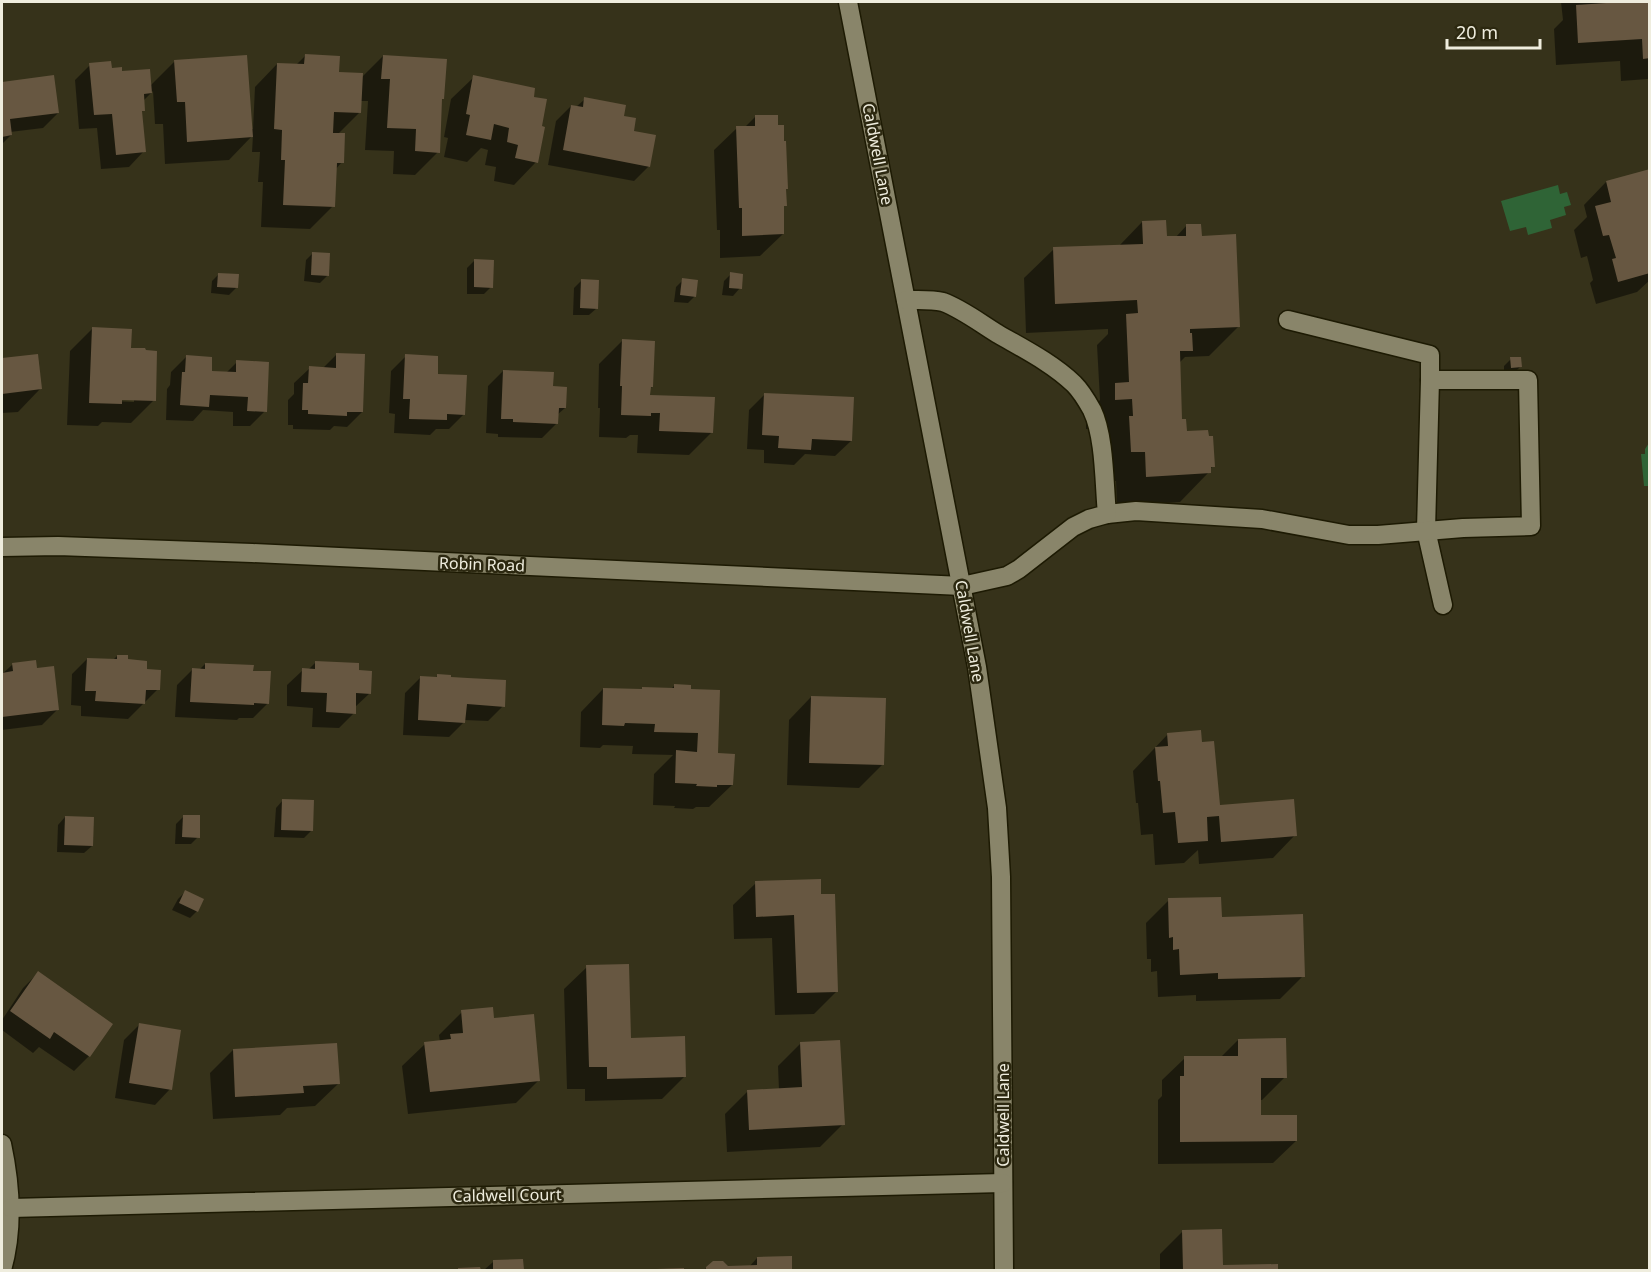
<svg xmlns="http://www.w3.org/2000/svg" width="1651" height="1272" font-family="'Noto Sans',sans-serif">
<style>
.water{fill:#2f6436}
.shadow{fill:#0007;fill-rule:evenodd}
.building{fill:#675741}
.lines{fill:none;stroke-linecap:round;stroke-linejoin:round}
.minor-casing{stroke:#1d1a03;stroke-width:21}
.minor{stroke:#89856a;stroke-width:18}
.labels{text-anchor:middle;dominant-baseline:central;stroke-width:5;stroke-linejoin:round;paint-order:stroke}
.street-label{font-size:16px;fill:#efedde;stroke:#2c2810}
</style>
<rect width="100%" height="100%" fill="#36321a"/>
<g class="water">
<polygon points="1558,185 1560,194 1567,192 1571,205 1564,207 1566,215 1550,220 1552,228 1528,235 1526,227 1510,231 1501,201"/>
<polygon points="1649,443 1649,491 1648,486 1644,486 1641,454 1645,454 1645,449"/>
</g>
<g class="shadow">
<polygon points="1561,2 1650,2 1650,78 1648,79 1621,81 1620,61 1556,65 1554,29 1563,20"/>
<polygon points="305,56 338,73 361,78 383,56 443,98 441,101 438,152 415,175 393,174 394,151 365,150 368,101 360,101 360,112 337,135 342,162 335,170 333,206 310,229 261,227 263,182 258,182 260,152 252,152 253,135 229,160 165,164 163,124 155,124 153,91 143,101 143,110 141,113 144,151 129,167 101,169 97,128 79,129 75,80 90,65 111,69 150,86 175,61 251,129 253,129 255,87 277,64 296,65"/>
<polygon points="53,76 58,113 43,128 10,132 11,135 2,144 2,83"/>
<polygon points="474,77 536,162 514,185 494,181 496,167 485,165 488,150 481,148 467,162 444,157 448,138 444,137 451,99"/>
<polygon points="585,99 622,117 632,132 649,166 634,181 548,165 556,121 571,106 576,107"/>
<polygon points="755,117 784,190 785,205 782,208 783,234 760,256 720,258 720,230 717,230 714,150 737,128 745,127"/>
<polygon points="1650,171 1650,280 1637,292 1596,304 1590,283 1593,280 1587,256 1581,258 1574,230 1587,217 1584,205 1606,182"/>
<polygon points="1142,222 1166,238 1175,238 1187,225 1200,237 1239,326 1209,356 1185,357 1179,363 1181,421 1185,432 1213,466 1209,470 1209,472 1180,502 1117,506 1116,481 1102,481 1103,428 1086,429 1086,414 1100,400 1097,345 1108,334 1108,329 1026,333 1024,278 1054,249 1119,246"/>
<polygon points="313,253 328,275 320,283 304,281 306,260"/>
<polygon points="474,261 491,287 484,294 467,294 467,268"/>
<polygon points="219,274 236,288 229,295 211,293 212,281"/>
<polygon points="731,274 740,288 733,296 722,295 724,281"/>
<polygon points="683,280 695,296 688,303 674,302 676,287"/>
<polygon points="581,281 597,308 589,315 573,315 574,288"/>
<path d="M93,328L129,349L154,400L131,423L102,422L98,426L67,425L70,351ZM115,398L134,399V402L114,401Z"/>
<polygon points="622,341 652,387 649,389 649,396 712,432 689,455 637,453 638,435 630,435 626,438 599,437 600,408 598,408 599,364"/>
<polygon points="37,355 40,389 18,412 2,413 2,359"/>
<polygon points="336,355 362,412 347,427 334,426 330,430 293,429 293,425 288,425 288,400 294,394 294,383 310,368 323,368"/>
<polygon points="406,356 436,375 464,414 449,429 436,429 430,435 394,433 395,414 389,413 391,371"/>
<polygon points="186,357 210,372 226,373 237,362 265,411 250,426 233,426 233,412 203,410 193,421 166,420 167,389 170,385 171,372"/>
<polygon points="1511,359 1521,366 1513,374 1504,374 1504,366"/>
<polygon points="503,371 552,388 565,408 557,415 557,423 542,438 498,437 498,434 486,433 488,386"/>
<polygon points="765,394 851,441 835,456 805,454 794,465 764,463 764,450 747,449 749,410"/>
<polygon points="117,656 145,671 158,689 128,719 81,716 81,706 71,705 72,674 87,659 113,660"/>
<polygon points="316,662 357,672 370,693 354,708 354,713 339,728 312,727 313,708 287,706 287,685 303,670 308,670"/>
<polygon points="205,664 252,672 268,703 253,718 239,718 237,720 175,717 177,685 192,670 199,670"/>
<polygon points="12,665 36,670 57,710 42,725 2,730 2,674"/>
<polygon points="438,675 450,678 503,706 488,721 464,720 464,722 449,737 403,735 405,693 420,678 435,679"/>
<polygon points="674,686 716,755 732,785 709,807 696,807 693,809 674,808 675,806 653,805 654,774 673,755 632,754 633,746 603,745 600,748 580,747 581,712 603,689 640,691 643,688 671,689"/>
<polygon points="811,697 882,765 859,788 787,785 789,720"/>
<polygon points="1168,734 1218,807 1295,835 1273,858 1199,864 1198,850 1184,863 1155,865 1153,834 1141,835 1138,803 1136,803 1133,771"/>
<polygon points="283,800 311,831 304,838 274,837 276,808"/>
<polygon points="184,816 198,837 191,844 175,844 176,824"/>
<polygon points="65,817 92,846 84,853 57,852 58,825"/>
<polygon points="756,883 820,896 836,992 814,1014 775,1015 772,938 734,939 733,905"/>
<polygon points="185,892 197,911 190,918 172,910 178,899"/>
<polygon points="1169,900 1220,918 1303,976 1280,999 1196,1001 1196,995 1158,997 1157,971 1151,972 1151,959 1147,959 1146,923"/>
<polygon points="587,967 629,1039 685,1076 662,1099 585,1101 585,1089 567,1089 564,989"/>
<polygon points="38,973 111,1024 89,1056 74,1071 39,1047 33,1053 2,1030 2,1020 23,988"/>
<polygon points="462,1012 493,1020 539,1080 516,1103 408,1114 402,1066 425,1044 440,1042 439,1035"/>
<polygon points="139,1025 170,1089 155,1105 115,1098 124,1040"/>
<polygon points="1238,1040 1285,1077 1262,1100 1259,1100 1260,1116 1296,1141 1273,1163 1158,1164 1158,1100 1162,1096 1162,1080 1185,1058 1221,1057"/>
<polygon points="801,1043 843,1124 820,1147 727,1152 725,1114 748,1091 779,1090 778,1066"/>
<polygon points="233,1050 338,1084 315,1106 287,1108 280,1115 213,1119 210,1073"/>
<polygon points="1182,1232 1222,1267 1277,1265 1277,1270 1160,1270 1160,1254"/>
<polygon points="790,1257 790,1270 704,1270 713,1262 728,1267 749,1267 757,1258"/>
<polygon points="522,1261 522,1270 484,1270 493,1262"/>
</g>
<g class="building">
<polygon points="1621,2 1650,2 1650,58 1643,59 1642,39 1578,43 1576,5"/>
<polygon points="305,54 340,56 339,72 363,73 361,113 334,112 333,133 345,133 344,163 337,163 335,207 283,205 285,160 281,160 282,130 274,129 277,63 304,64"/>
<polygon points="247,55 253,137 187,142 185,102 177,102 174,60"/>
<polygon points="383,55 447,59 444,99 442,99 440,153 415,151 416,129 387,128 390,79 381,79"/>
<polygon points="111,61 112,68 122,67 122,71 150,69 152,93 144,94 145,111 142,111 146,152 116,155 112,114 94,115 89,63"/>
<polygon points="54,75 59,113 10,119 12,135 2,137 2,82"/>
<polygon points="473,75 535,88 534,97 547,99 542,126 545,127 538,163 515,158 518,145 507,142 509,128 494,124 491,140 466,135 470,115 466,114"/>
<polygon points="584,97 626,105 624,116 636,118 634,131 656,135 650,167 563,150 571,105 583,107"/>
<polygon points="755,115 778,115 778,125 784,125 784,141 786,141 788,189 786,189 787,206 784,206 784,234 742,236 742,208 739,208 736,126 755,126"/>
<polygon points="1650,169 1650,273 1618,282 1612,259 1616,258 1609,235 1603,236 1595,206 1611,202 1606,181"/>
<polygon points="1166,220 1167,236 1186,236 1186,224 1201,224 1202,236 1236,234 1240,327 1190,329 1190,333 1192,333 1193,351 1180,351 1182,419 1186,419 1187,431 1208,430 1209,436 1213,436 1215,467 1211,467 1211,473 1146,477 1145,452 1131,452 1129,416 1133,416 1132,399 1115,400 1115,383 1129,382 1126,314 1138,313 1137,300 1055,304 1053,247 1143,244 1142,221"/>
<polygon points="312,252 330,253 329,276 311,275"/>
<polygon points="474,259 494,260 493,288 474,287"/>
<polygon points="730,272 743,274 742,289 729,288"/>
<polygon points="218,273 239,274 238,288 217,287"/>
<polygon points="682,278 698,280 696,297 680,295"/>
<polygon points="581,279 599,280 598,309 580,308"/>
<polygon points="92,327 132,329 131,348 145,348 146,350 157,351 156,401 122,400 122,404 89,403"/>
<polygon points="622,339 655,341 653,387 651,387 650,395 715,397 713,433 659,431 660,413 651,413 651,416 621,415 622,386 620,386"/>
<polygon points="336,353 365,354 363,412 347,412 347,416 308,414 308,410 302,410 303,383 308,383 309,366 336,368"/>
<polygon points="38,354 42,389 2,394 2,358"/>
<polygon points="405,354 438,356 438,374 467,375 465,415 447,414 447,420 409,419 410,399 403,399"/>
<polygon points="186,355 212,357 212,371 236,372 236,360 269,362 267,412 247,411 248,397 210,395 209,407 180,405 182,372 185,372"/>
<polygon points="1510,357 1521,357 1522,367 1511,368"/>
<polygon points="503,370 554,372 553,386 567,387 566,408 559,408 558,424 513,422 513,419 501,419"/>
<polygon points="764,393 854,397 852,441 812,439 811,450 778,448 779,436 762,435"/>
<polygon points="117,655 128,655 128,659 147,661 147,669 161,670 160,690 146,690 145,704 95,701 96,691 85,691 87,658 117,659"/>
<polygon points="36,660 37,668 54,666 59,710 2,717 2,673 13,671 12,663"/>
<polygon points="315,661 359,663 359,670 372,671 371,694 356,693 356,714 326,712 327,693 301,692 302,668 315,669"/>
<polygon points="205,663 254,665 253,671 271,671 269,704 254,703 254,705 190,702 192,668 205,669"/>
<polygon points="437,674 451,675 451,677 468,678 506,680 505,707 467,704 465,723 418,720 420,676 437,677"/>
<polygon points="674,684 691,685 691,689 720,690 718,753 735,754 733,785 717,785 717,787 696,786 697,784 675,783 676,750 697,752 698,733 654,732 655,724 625,723 624,726 602,725 603,688 642,689 642,687 674,688"/>
<polygon points="811,696 886,698 884,765 809,763"/>
<polygon points="1201,730 1202,742 1214,741 1220,805 1294,799 1297,836 1221,842 1219,816 1207,817 1208,841 1178,843 1175,812 1163,813 1160,781 1158,781 1155,747 1168,746 1167,733"/>
<polygon points="282,799 314,800 313,831 281,830"/>
<polygon points="183,815 200,815 200,838 182,837"/>
<polygon points="65,816 94,817 93,846 64,845"/>
<polygon points="821,879 821,894 835,894 838,992 797,993 794,915 756,917 755,881"/>
<polygon points="185,890 204,899 198,912 179,903"/>
<polygon points="1221,897 1222,917 1303,914 1305,977 1218,979 1218,973 1180,975 1179,949 1173,950 1173,937 1169,938 1168,898"/>
<polygon points="629,964 631,1038 685,1036 686,1077 607,1079 607,1067 589,1067 586,965"/>
<polygon points="38,971 113,1024 90,1057 54,1032 50,1039 10,1011"/>
<polygon points="493,1007 494,1018 534,1014 540,1081 430,1092 424,1042 451,1039 450,1034 463,1033 461,1010"/>
<polygon points="139,1023 181,1030 172,1090 129,1083"/>
<polygon points="1286,1038 1287,1078 1261,1078 1261,1115 1297,1115 1297,1141 1180,1142 1180,1076 1184,1076 1184,1056 1238,1056 1238,1039"/>
<polygon points="840,1040 845,1125 749,1130 747,1090 802,1087 800,1042"/>
<polygon points="337,1043 340,1084 303,1086 304,1093 235,1097 233,1049"/>
<polygon points="1222,1229 1223,1265 1278,1264 1278,1270 1183,1270 1182,1230"/>
<polygon points="792,1256 792,1270 706,1270 706,1267 713,1261 723,1261 728,1266 757,1265 757,1257"/>
<polygon points="523,1259 524,1270 493,1270 493,1260"/>
<polygon points="480,1267 481,1270 458,1270 458,1268"/>
<polygon points="684,1268 684,1270 656,1270 656,1269"/>
</g>
<g class="lines">
<g class="minor-casing">
<g id="minor">
<polyline points="848,2 977,667 997,808 1001,877 1004,1270"/>
<polyline points="1430,380 1426,530 1443,605"/>
<polyline points="1107,514 1136,511 1262,519 1349,535 1378,535 1463,528 1531,526 1528,380 1430,380 1430,355 1288,320"/>
<path d="M2,547L58,546L252,553L962,586L1007,576L1019,569L1073,527L1089,519L1107,514C1104,484 1105,437 1092,410C1087,401 1082,392 1074,384C1052,363 1024,349 998,334C980,323 962,309 943,302C931,299 918,300 906,300"/>
<path d="M2,1144C11,1186 14,1228 2,1270"/>
<polyline points="11,1208 1003,1183"/>
</g>
</g>
<use href="#minor" class="minor"/>
</g>
<g class="labels">
<g class="street-label">
<text transform="translate(878 154) rotate(79)">Caldwell Lane</text>
<text transform="translate(482 564) rotate(2)">Robin Road</text>
<text transform="translate(970 631) rotate(80)">Caldwell Lane</text>
<text transform="translate(1003 1115) rotate(-90)">Caldwell Lane</text>
<text transform="translate(507 1195) rotate(-1)">Caldwell Court</text>
</g>
</g>
<rect width="1651" height="1272" fill="none" stroke="#efedde" stroke-width="6"/>
<path d="M1447 39v9h93v-9" fill="none" stroke="#efedde" stroke-width="3"/>
<text x="1456" y="39" font-size="18" fill="#efedde" stroke="#2c2810" stroke-width="4.5" paint-order="stroke">20 m</text>
</svg>
